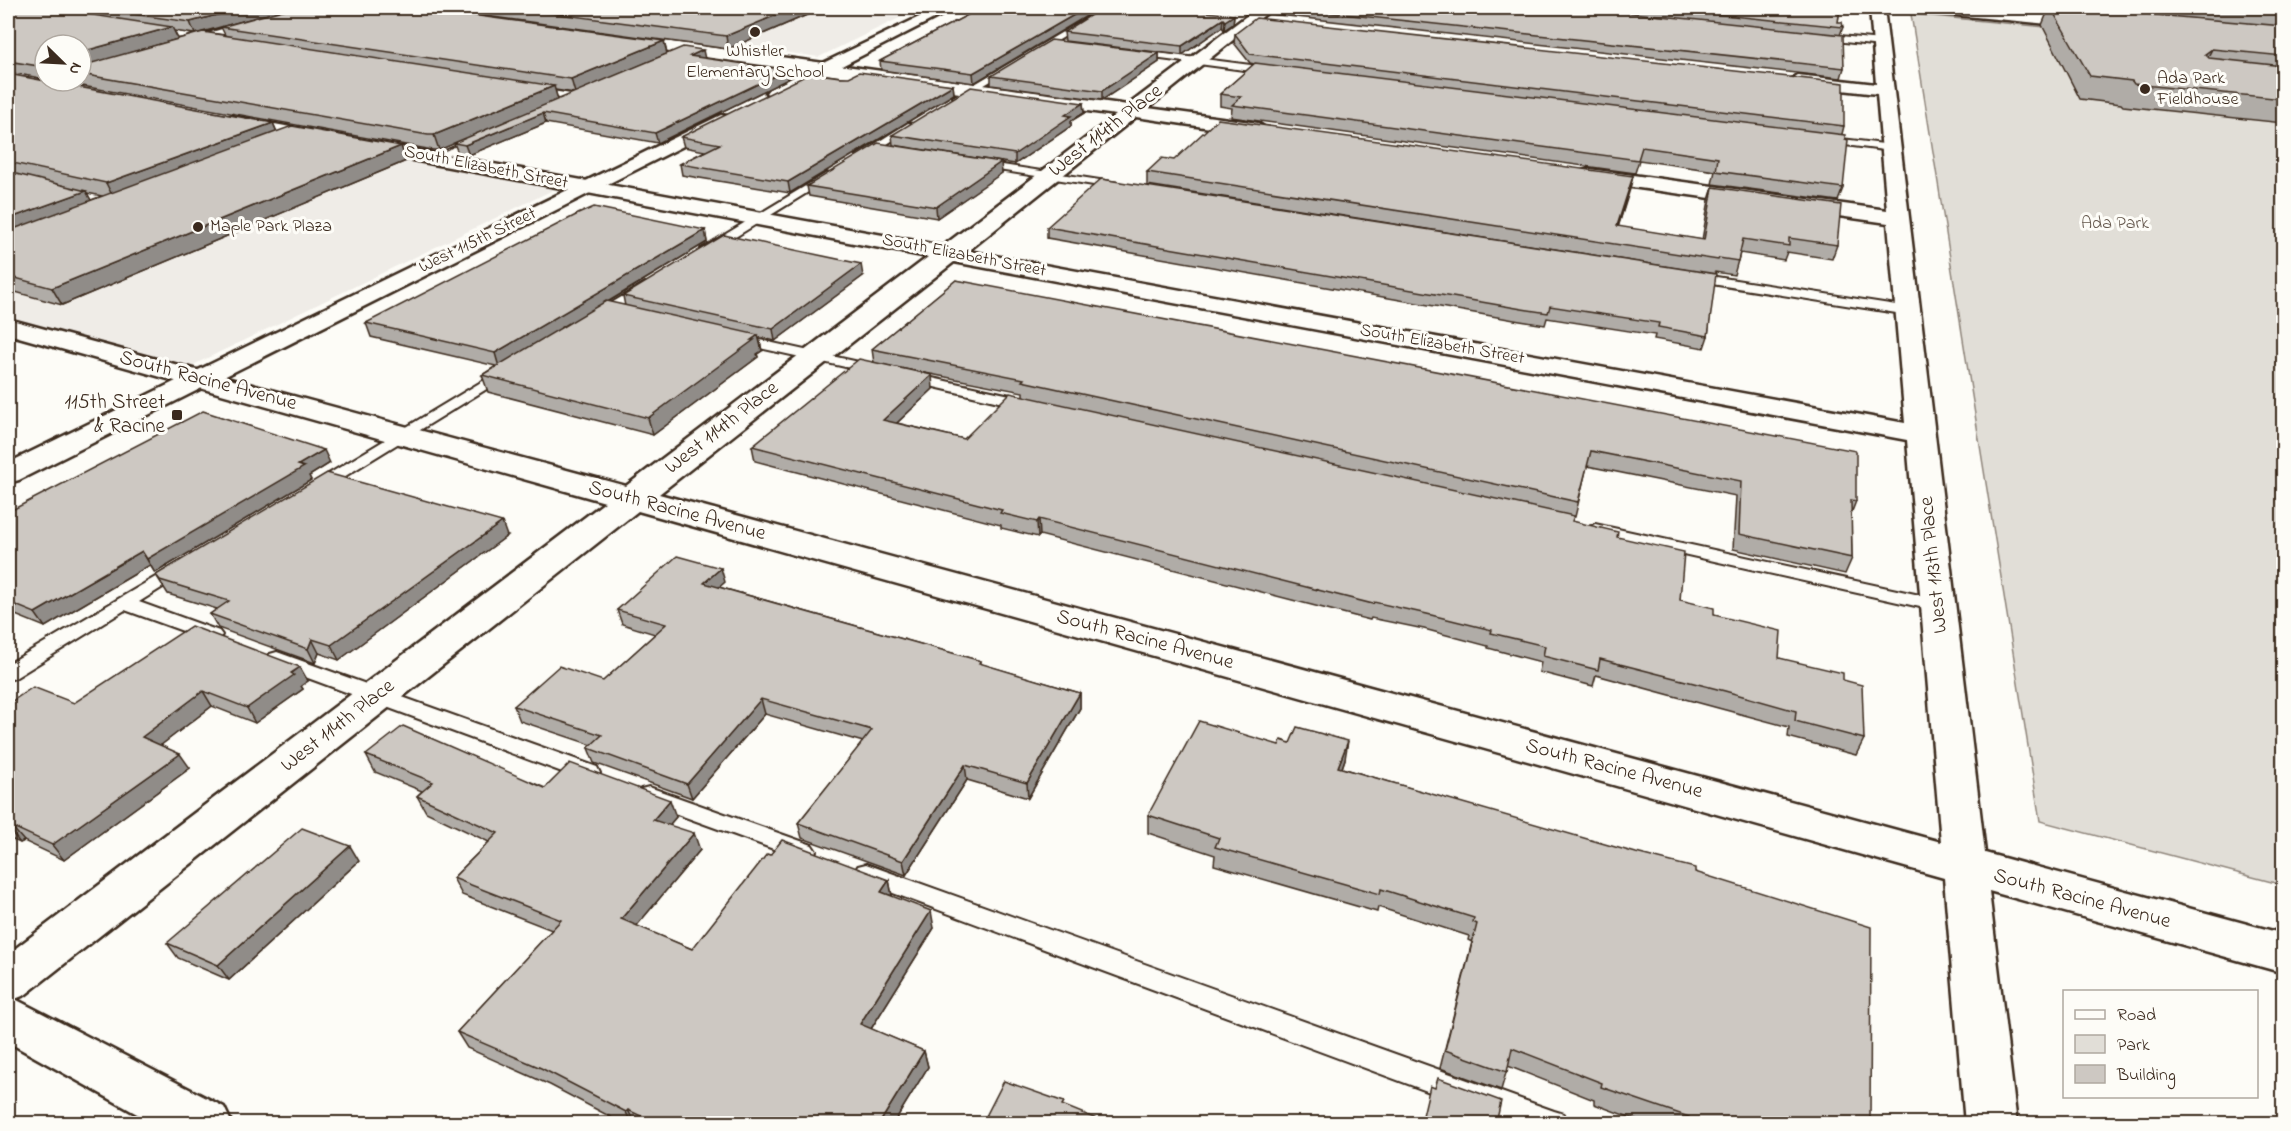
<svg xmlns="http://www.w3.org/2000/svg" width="2291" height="1131" font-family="'Indie Flower',sans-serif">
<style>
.built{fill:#efece7}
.green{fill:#e1ded7;stroke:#8e847a;stroke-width:1.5}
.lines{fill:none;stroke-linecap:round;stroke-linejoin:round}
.service-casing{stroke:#3b2a1e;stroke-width:4}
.minor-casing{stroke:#3b2a1e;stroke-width:5}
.tertiary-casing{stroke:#3b2a1e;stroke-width:5}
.service{fill:#fdfcf7;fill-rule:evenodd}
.minor{fill:#fdfcf7;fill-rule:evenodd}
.tertiary{fill:#fdfcf7;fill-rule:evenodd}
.wall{fill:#b0aca7;stroke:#3b2a1e;stroke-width:1.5;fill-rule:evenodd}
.shaded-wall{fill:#908c88;stroke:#3b2a1e;stroke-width:1.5}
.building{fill:#cdc8c2;stroke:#3b2a1e;stroke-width:1.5}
.poi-dot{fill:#3b2a1e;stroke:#fdfcf7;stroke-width:2}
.labels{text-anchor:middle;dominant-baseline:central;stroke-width:6;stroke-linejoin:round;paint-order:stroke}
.far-poi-label{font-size:18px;fill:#3b2a1e;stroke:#fdfcf7;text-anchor:start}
.far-street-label{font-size:18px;fill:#3b2a1e;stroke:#fdfcf7}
.far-park-label{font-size:18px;fill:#64574c;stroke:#fdfcf7}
.street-label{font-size:21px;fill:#3b2a1e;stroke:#fdfcf7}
.poi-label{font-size:21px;fill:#3b2a1e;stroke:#fdfcf7;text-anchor:end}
</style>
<rect width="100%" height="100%" fill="#fdfcf7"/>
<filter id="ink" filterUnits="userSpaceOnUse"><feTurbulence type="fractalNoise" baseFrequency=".0167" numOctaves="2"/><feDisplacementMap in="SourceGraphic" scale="12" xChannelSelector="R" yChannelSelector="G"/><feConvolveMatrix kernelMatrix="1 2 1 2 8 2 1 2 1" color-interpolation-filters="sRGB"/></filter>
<g filter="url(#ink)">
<g class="built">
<polygon points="464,8 920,8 819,57"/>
<polygon points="301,138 559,187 189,367 8,318 8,247"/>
</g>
<polygon class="green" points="1911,14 2171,39 2283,86 2283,885 2040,821"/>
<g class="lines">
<g class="service-casing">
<g id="service">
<polygon points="1103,8 1112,8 961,99 953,97"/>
<polygon points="2034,8 2042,8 2046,21 2040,21"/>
<polygon points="151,28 210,37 214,40 210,43 148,32"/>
<polygon points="1820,34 1881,40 1885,43 1881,46 1817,39"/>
<polygon points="1134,50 1274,68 1279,71 1274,74 1131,55 1131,51"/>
<polygon points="534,88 577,95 582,98 577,101 531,93 529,91"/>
<polygon points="908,123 917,125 865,158 856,156"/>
<polygon points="477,137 481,138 481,142 438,160 429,158"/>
<polygon points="1825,137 1892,145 1897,148 1892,151 1821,142 1821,138"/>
<polygon points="977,161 1119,183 1125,186 1119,189 973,166 973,162"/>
<polygon points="827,173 832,176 831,178 711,252 701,249"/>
<polygon points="1691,273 1909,307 1916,311 1909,315 1686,280 1686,274"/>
<polygon points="645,283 650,284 650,290 602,319 597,320 590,316"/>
<polygon points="737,335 877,366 884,370 877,374 732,342 730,339"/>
<polygon points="506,367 511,368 513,371 511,374 321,491 315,492 307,487"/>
<polygon points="909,373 1029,399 1037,404 1029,409 904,380 902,377"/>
<polygon points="1595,524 1938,599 1947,605 1938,611 1589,533 1586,529"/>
<polygon points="181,562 190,568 187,572 139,602 219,631 222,635 219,639 205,639 125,610 15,678 8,680 8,664"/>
<polygon points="277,652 597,767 600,773 597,779 589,781 581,779 270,664 267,659 270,654"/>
<polygon points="649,787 812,845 816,851 812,857 804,860 641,801 638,795 641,789"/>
<polygon points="866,864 1554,1111 1564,1114 1568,1124 1516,1124 858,880 854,873 858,866"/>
</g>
</g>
<g class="minor-casing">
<g id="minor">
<polygon points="297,8 318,8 316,11 181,50 169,50 167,47 169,44"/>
<path d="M1257,8H1273L1148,108L1258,123L1267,129L1265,133L1258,135L1136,117L968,251L1905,423L1888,223L1589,181L1582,179L1579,175L1582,171L1589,169L1887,210L1877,94L1798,85L1790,80L1798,75L1876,84L1870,8H1884L1985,853L2284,934V973L1989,891L2017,1124H1965L1944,878L638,511L25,995L15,999L224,1107L232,1124H155L8,1042V954L605,502L8,334V319L626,486L928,257L231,126L225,125L222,121L225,117L231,116L943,246L1116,115L620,45L612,40L620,35L1128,105ZM954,262L1907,440L1941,842L659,494Z"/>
<polygon points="1917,8 1967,8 2089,18 2097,23 2089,28 1924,12"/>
<polygon points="45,79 45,81 64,81 62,85 8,100 8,90"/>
</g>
</g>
<g class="tertiary-casing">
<g id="tertiary">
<polygon points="938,8 955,8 781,97 775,98 766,93 769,89"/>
<polygon points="721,115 727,116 730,120 727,124 19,480 8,483 8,463"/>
</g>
</g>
<use href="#service" class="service"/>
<use href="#minor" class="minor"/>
<use href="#tertiary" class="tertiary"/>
</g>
<g class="wall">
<path d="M8,8H420L664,41L667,54L575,93L555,90L558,100L704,58L788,79L658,143L546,123L469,155L458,153L454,143L439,150H433L55,81H81V74L45,45V79L8,72ZM221,27L225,35L204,32ZM174,31L194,34L178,39Z"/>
<polygon points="428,8 823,8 728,49"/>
<polygon points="981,8 1100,8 974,83 881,70 880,61"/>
<polygon points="1207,8 1254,8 1248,12"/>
<polygon points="1270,8 1840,8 1838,22 1843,27 1840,35 1844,68 1841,78 1270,14"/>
<polygon points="1997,8 2034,8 2033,11"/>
<polygon points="2043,8 2283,8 2283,123 2123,106 2121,104 2080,99 2042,25 2047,13 2046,13"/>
<polygon points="1234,15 1233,24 1224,30 1222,27 1182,55 1065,41 1064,32"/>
<polygon points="1235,34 1844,126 1842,134 1843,188 1838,201 1712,184 1715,171 1639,160 1635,173 1231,117 1232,108 1220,106 1220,94 1254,64 1250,63 1234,43"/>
<polygon points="1159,53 1159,62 1102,100 991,85 991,76"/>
<path d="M8,74L273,123L277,132L401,146L406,161L62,305L8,290ZM87,193L102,196L91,200Z"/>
<polygon points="840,77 953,85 954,94 790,193 682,175 680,164 705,151 684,147 681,137"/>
<polygon points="1083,103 1084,113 1071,121 1071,126 1015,164 893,145 892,135"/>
<polygon points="1174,160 1633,176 1618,227 1702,240 1709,200 1713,187 1837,245 1832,259 1787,252 1784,260 1740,253 1734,275 1715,272 1708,336 1704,348 1654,339 1655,335 1547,318 1545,325 1520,321 1047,238 1047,227 1688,270 1147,185 1147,172"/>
<polygon points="1002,173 937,218 809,196 807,186"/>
<polygon points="705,230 707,242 608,302 625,306 623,296 863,276 775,341 759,337 762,351 757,354 758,357 653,435 488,392 482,375 496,366 371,337 366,323"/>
<polygon points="956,280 1856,501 1851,514 1852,558 1845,574 1733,549 1736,496 1587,466 1575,517 1574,517 1572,521 1617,537 1680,600 1714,615 1779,658 1843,680 1864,739 1856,755 1788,737 1789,727 1718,708 1596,675 1593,686 1539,672 1541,662 1488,648 1488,646 1424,629 1371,618 1370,620 1040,535 1038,537 1001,528 1001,525 755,461 752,446 933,389 897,423 964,439 1023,395 1023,392 874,363 872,349"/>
<polygon points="330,463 309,476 311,480 155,573 150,565 45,627 8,612 8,512"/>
<polygon points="507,536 339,660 319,653 315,663 218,628 210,614 217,609 168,594 156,575"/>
<polygon points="725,582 719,587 981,661 981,664 1080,693 1080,708 1028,798 967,780 906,875 802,838 798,823 863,742 765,714 692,798 594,763 588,748 592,745 520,721 514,706 603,681 655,634 622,624 617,610"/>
<polygon points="308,681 301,686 303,689 255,723 212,706 161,745 190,768 64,860 24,841 20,843 8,838 8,704 74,703"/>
<polygon points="1290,743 1345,759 1342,768 1695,872 1870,1122 1873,1124 1648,1124 1594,1104 1594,1100 1508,1066 1501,1090 1440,1068 1472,942 1468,940 1469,936 1378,907 1377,912 1214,865 1215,855 1148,833 1148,815 1279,745"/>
<polygon points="366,755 545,788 676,817 669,825 700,850 636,926 692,949 889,880 892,896 934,928 871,1029 924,1051 928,1067 893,1124 624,1124 550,1085 467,1048 457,1032 552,930 462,895 453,878 489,842 426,812 417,796 422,791 375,772"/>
<polygon points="359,861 229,980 178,958 167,943"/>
</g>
<g class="shaded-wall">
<polygon points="243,8 290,8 195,34 190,22"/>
<polygon points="793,8 823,8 728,49 726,36"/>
<polygon points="1086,8 1100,8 974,83 973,73"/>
<polygon points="1249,8 1254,8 1248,12"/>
<polygon points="1234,15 1233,24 1224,30 1225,21"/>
<polygon points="1223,19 1222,27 1182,55 1182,46"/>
<polygon points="172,27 178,39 81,67 81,52"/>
<polygon points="664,41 667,54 575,93 571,79"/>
<polygon points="2212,49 2201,71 2205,54"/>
<polygon points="703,50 705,59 690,56"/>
<polygon points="1159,53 1159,62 1102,100 1102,91"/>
<polygon points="787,70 788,79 658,143 655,133"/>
<polygon points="953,85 954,94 790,193 788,182"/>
<polygon points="554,86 558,100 439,150 434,135"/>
<polygon points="1083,103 1084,113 1071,121 1071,126 1015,164 1015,154 1065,115"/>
<polygon points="543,113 546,123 469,155 465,145"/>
<polygon points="273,123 279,137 114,199 106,183"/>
<polygon points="401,146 406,161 62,305 52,288"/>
<polygon points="1001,162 1002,173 937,218 936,207"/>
<polygon points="1633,176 1630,189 1614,240 1617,226"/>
<polygon points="86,191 94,206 8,239 8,219"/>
<polygon points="705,230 707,242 499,367 495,353"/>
<polygon points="861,264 863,276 775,341 773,329"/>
<polygon points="758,335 762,351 757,354 758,357 653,435 648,418"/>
<polygon points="932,375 933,389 885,434 883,420"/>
<polygon points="324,450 330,463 309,476 311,480 155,573 147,559 298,465"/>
<polygon points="1039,519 1040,535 1038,537 1037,522"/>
<polygon points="502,522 507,536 339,660 331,645"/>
<polygon points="142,551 150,565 45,627 35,613"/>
<polygon points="721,568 725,582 708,597 704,583"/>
<polygon points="312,639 319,653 315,663 308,649"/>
<polygon points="300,667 308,681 301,686 303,689 255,723 247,708"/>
<polygon points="203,691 212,706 152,752 142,737"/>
<polygon points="1080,693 1080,708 1028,798 1027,783"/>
<polygon points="761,699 765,714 692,798 687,784"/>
<polygon points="1348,741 1345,759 1336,785 1338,767"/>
<polygon points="180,754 190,768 64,860 52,845"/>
<polygon points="965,765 967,780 906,875 903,861"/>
<polygon points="670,800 676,817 659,837 653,820"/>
<polygon points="11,826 24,841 20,843 8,828"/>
<polygon points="694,833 700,850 628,936 621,919"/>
<polygon points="350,846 359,861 229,980 218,965"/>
<polygon points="889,880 892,896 881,892"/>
<polygon points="931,911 934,928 864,1040 860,1024"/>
<polygon points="924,1051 928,1067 893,1124 879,1124"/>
<polygon points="628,1110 635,1124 631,1124 626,1112"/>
</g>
<g class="building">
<polygon points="8,8 47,8 172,27 81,52 81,45 45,45 45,67 8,61"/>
<polygon points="89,8 243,8 190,22"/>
<polygon points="290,8 420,8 664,41 571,79 221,27"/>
<polygon points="512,8 793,8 726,36"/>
<polygon points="981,8 1086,8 973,73 880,61"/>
<polygon points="1102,8 1170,8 1234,15 1225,21 1223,19 1182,46 1064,32"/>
<polygon points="1286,8 1585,8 1843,35 1844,68"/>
<polygon points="1653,8 1840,8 1838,22 1842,22 1843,27"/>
<polygon points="2051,8 2075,8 2283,26 2283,56 2212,49 2205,54 2209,58 2283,66 2283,99 2134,84 2132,81 2090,76"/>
<polygon points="2221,8 2283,8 2283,13"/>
<polygon points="1256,18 1844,83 1844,126 1250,54 1235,34"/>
<polygon points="203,32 554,86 434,135 428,135 81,74 81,66"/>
<polygon points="1051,40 1159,53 1102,91 991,76"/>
<polygon points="683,47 703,50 690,56 787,70 655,133 543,113 465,145 454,143"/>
<polygon points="1255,63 1845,135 1845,139 1848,140 1843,188 1716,171 1718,158 1642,147 1638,160 1232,105 1241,97 1220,94"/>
<polygon points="859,72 953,85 788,182 680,164 720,144 681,137 811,73 840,77 849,77"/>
<polygon points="8,74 273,123 106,183 8,162"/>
<polygon points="971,87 1083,103 1065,115 1071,116 1015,154 892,135"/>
<polygon points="1218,119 1633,176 1617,226 1704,240 1713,187 1841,205 1837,245 1789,238 1789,246 1743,239 1738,261 1719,258 1718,260 1147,172 1162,158 1174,160"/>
<polygon points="292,126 401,146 52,288 8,276 8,231"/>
<polygon points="878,143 1001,162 936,207 807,186"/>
<polygon points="8,172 86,191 8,219"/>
<polygon points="1101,179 1716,274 1708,336 1658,327 1659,323 1550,306 1548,313 1522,309 1047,227"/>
<polygon points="594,207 705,230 495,353 366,323 578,214"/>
<polygon points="724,235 861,264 773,329 623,296"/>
<polygon points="956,280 1856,451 1856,501 1851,500 1852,558 1739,534 1741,481 1591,451 1578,502 1022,381 1024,379 872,349"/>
<polygon points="606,301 758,335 751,340 754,340 648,418 482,375"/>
<polygon points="859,359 932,375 883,420 964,439 1010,393 1574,516 1572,521 1618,532 1617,537 1684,552 1680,600 1714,608 1714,615 1781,631 1779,658 1843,673 1843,680 1862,685 1864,739 1795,721 1796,711 1725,691 1600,659 1598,670 1543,656 1545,646 1491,633 1492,630 1427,614 1374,602 1373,604 1039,519 1037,522 1000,513 1002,510 752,446"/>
<polygon points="203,411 324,450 298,465 304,467 147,559 142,551 35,613 8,602 8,512"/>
<polygon points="327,473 502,522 331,645 312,639 308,649 210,614 229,601 160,580 156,575"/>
<polygon points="677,556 721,568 704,583 981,661 979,663 1080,693 1027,783 965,765 903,861 798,823 872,730 761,699 687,784 588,748 602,735 514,706 559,666 603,681 666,624 617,610"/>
<polygon points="191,626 300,667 291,673 294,675 247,708 203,691 142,737 180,754 52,845 11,826 8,828 8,704 33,687 74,703"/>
<polygon points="1199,721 1279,745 1281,740 1290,743 1297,727 1348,741 1338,767 1636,853 1695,868 1695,872 1871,927 1870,1122 1873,1124 1689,1124 1689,1117 1601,1087 1602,1083 1512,1048 1507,1072 1445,1050 1477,924 1473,922 1474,918 1381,889 1380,894 1215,847 1219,838 1148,815"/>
<polygon points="403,726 545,788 570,763 670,800 653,820 694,833 621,919 692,949 767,854 770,855 782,840 889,880 881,892 931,911 860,1024 924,1051 879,1124 658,1124 628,1110 626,1112 541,1068 457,1032 561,920 453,878 498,833 417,796 433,782 366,755"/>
<polygon points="302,828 350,846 218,965 167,943"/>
<polygon points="1438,1078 1501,1101 1496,1124 1421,1124 1430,1086 1435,1088"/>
<polygon points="1004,1081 1064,1102 1062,1105 1109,1124 982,1124"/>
</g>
</g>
<g class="poi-dot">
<circle cx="755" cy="32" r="6"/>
<circle cx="2145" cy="89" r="6"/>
<circle cx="198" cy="227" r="6"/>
<rect x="171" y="409" width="12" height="12" rx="3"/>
</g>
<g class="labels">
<g class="far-poi-label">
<text x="755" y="52" text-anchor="middle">Whistler<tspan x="755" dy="21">Elementary School</tspan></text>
<text x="2157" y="79">Ada Park<tspan x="2157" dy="21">Fieldhouse</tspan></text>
<text x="210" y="227">Maple Park Plaza</text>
</g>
<g class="far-street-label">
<text transform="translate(486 168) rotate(11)">South Elizabeth Street</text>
<text transform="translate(478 241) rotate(-26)">West 115th Street</text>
<text transform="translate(964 256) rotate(11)">South Elizabeth Street</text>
<text transform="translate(1442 345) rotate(10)">South Elizabeth Street</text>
</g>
<g class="far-park-label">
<text x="2115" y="224">Ada Park</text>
</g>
<g class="street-label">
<text transform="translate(1106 131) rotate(-38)">West 114th Place</text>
<text transform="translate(208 381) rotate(15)">South Racine Avenue</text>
<text transform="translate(722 428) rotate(-38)">West 114th Place</text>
<text transform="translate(677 511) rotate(15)">South Racine Avenue</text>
<text transform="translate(1934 565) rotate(-96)">West 113th Place</text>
<text transform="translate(1145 640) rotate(15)">South Racine Avenue</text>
<text transform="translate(338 726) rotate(-38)">West 114th Place</text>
<text transform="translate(1614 769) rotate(15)">South Racine Avenue</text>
<text transform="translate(2082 899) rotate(15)">South Racine Avenue</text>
</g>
<g class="poi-label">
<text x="165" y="403">115th Street<tspan x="165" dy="24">&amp; Racine</tspan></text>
</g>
</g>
<rect width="2291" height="1131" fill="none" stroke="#fdfcf7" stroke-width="30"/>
<rect x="15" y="15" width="2261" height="1101" fill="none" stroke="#3b2a1e" stroke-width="2" filter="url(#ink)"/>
<rect x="2063" y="990" width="195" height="108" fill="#fdfcf7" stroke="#afa8a0" stroke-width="1.5"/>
<rect x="2075" y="1010" width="30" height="9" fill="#fdfcf7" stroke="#afa8a0" stroke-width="1.5"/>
<text x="2117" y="1020" font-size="18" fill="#3b2a1e">Road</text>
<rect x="2075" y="1035" width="30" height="18" fill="#e1ded7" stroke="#afa8a0" stroke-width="1.5"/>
<text x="2117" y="1050" font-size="18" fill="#3b2a1e">Park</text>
<rect x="2075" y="1065" width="30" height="18" fill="#cdc8c2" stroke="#afa8a0" stroke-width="1.5"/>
<text x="2117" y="1080" font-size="18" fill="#3b2a1e">Building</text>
<g transform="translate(63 63) rotate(114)"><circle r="28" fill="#fdfcf7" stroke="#afa8a0" stroke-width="1.5"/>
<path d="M0-4.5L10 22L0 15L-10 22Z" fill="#3b2a1e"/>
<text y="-9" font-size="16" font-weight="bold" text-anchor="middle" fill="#3b2a1e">N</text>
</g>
</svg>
